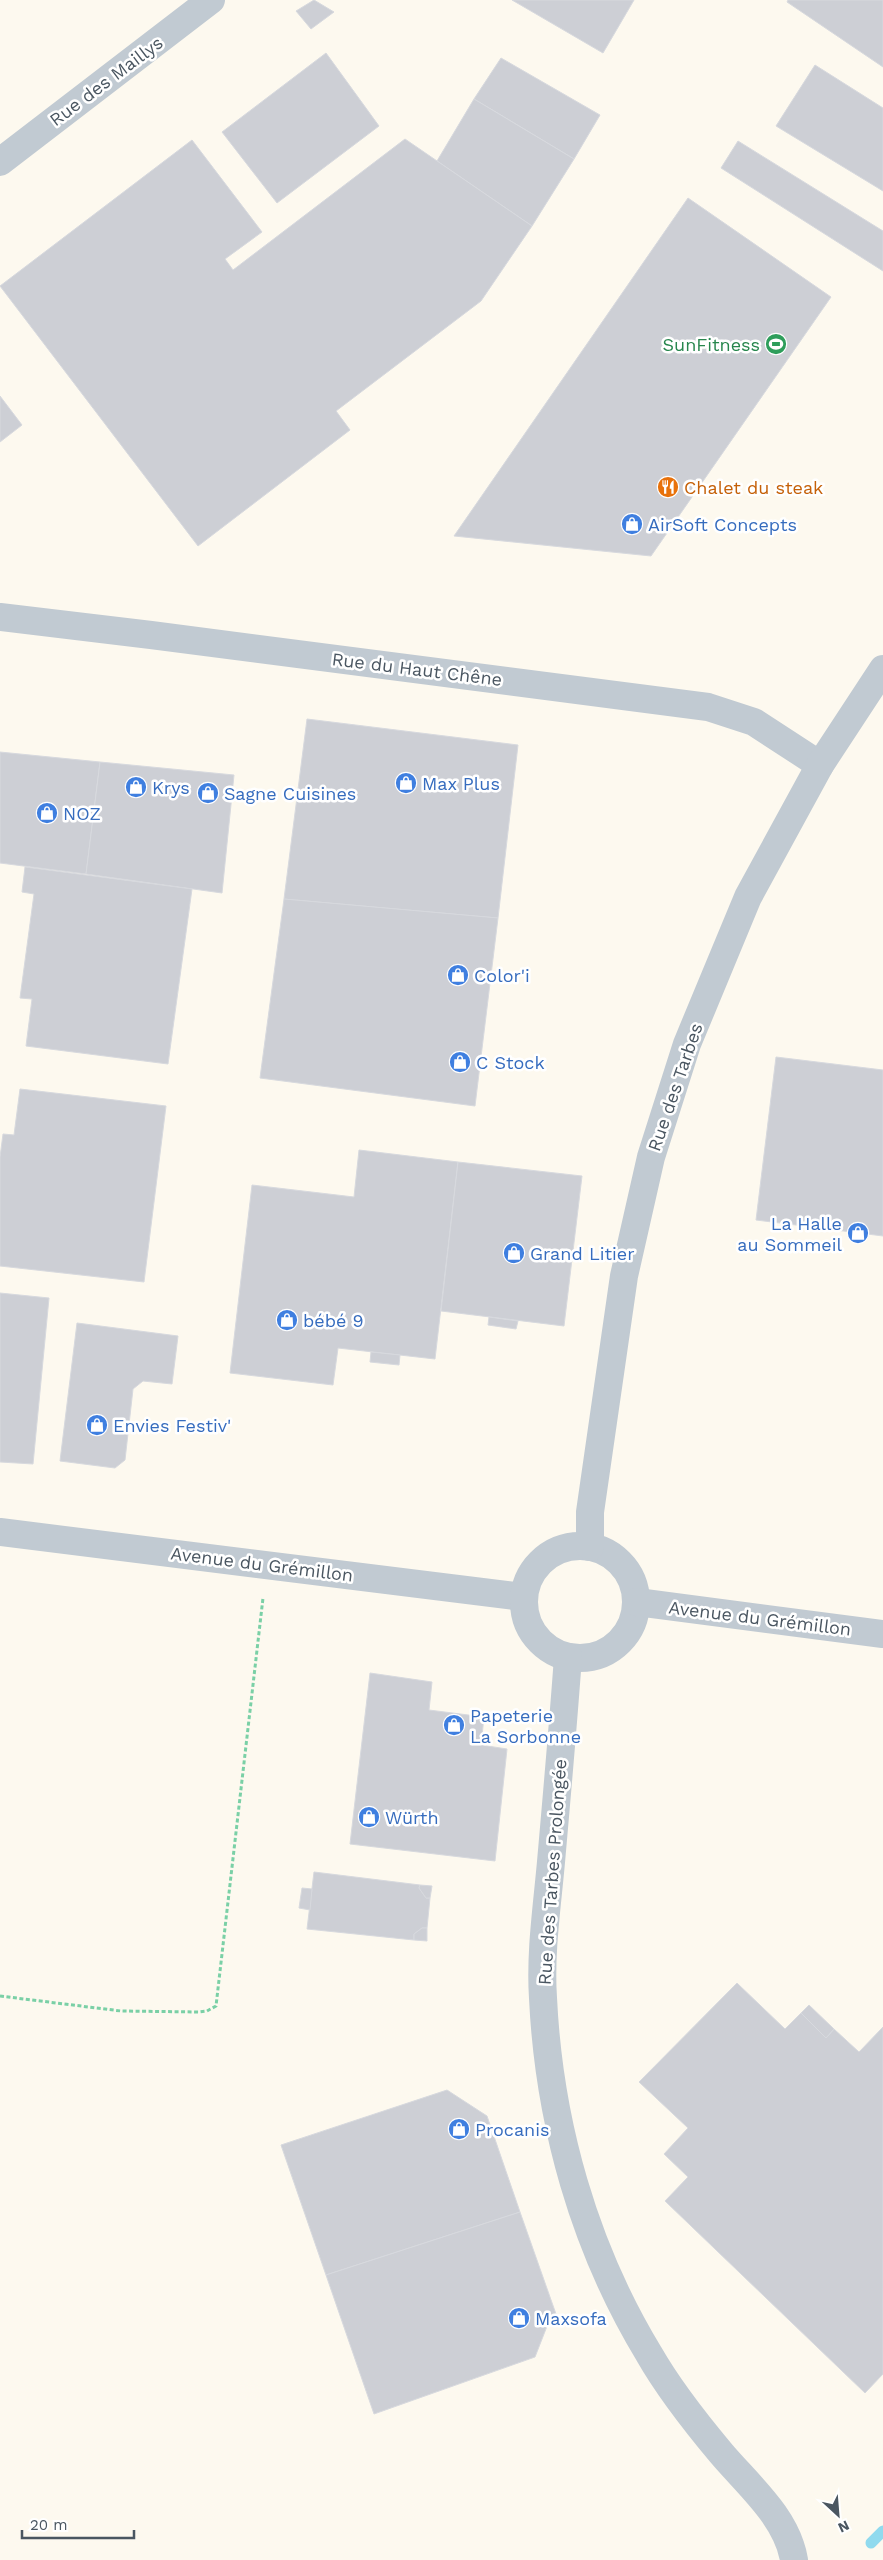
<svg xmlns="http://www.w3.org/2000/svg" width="883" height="2560" font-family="'Work Sans',sans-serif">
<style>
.commercial{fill:#fdf9ef}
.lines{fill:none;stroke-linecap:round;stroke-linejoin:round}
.stream{stroke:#90daee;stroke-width:11}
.building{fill:#cdcfd5;stroke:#d7d9de}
.path{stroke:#7ad0a6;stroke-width:3;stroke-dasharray:4 2.5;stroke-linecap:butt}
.minor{stroke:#c1cad2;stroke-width:28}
.labels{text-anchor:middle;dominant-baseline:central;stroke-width:5;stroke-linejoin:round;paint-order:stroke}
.street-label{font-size:18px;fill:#4a5661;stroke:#fff}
.leisure-label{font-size:18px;fill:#27864d;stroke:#fff;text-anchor:end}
.food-label{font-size:18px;fill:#c56008;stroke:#fff;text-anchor:start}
.shop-label{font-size:18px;fill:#366cbe;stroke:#fff;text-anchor:start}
</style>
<rect width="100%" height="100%" fill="#f5f3f3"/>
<rect class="commercial" x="0" y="0" width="883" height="2560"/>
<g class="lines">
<polyline class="stream" points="871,2543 883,2531"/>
</g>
<g class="building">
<polygon points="314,0 334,12 311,29 296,11"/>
<polygon points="512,0 634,0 603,53"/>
<polygon points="788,0 883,0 883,67 787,2"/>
<polygon points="326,53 379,126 277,203 222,132"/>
<polygon points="501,58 600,115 574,159 474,99"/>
<polygon points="815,65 883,108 883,191 776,126"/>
<polygon points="474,99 574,159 532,226 437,161"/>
<polygon points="405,139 532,226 481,301 336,411 350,430 198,546 0,286 192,140 262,232 225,259 233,270"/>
<polygon points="738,141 883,231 883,271 721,168"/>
<polygon points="688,198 831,297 651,556 454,536"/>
<polygon points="0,396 22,425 0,442"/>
<polygon points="307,719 518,745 498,918 284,899"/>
<polygon points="0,752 100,762 86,874 0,863"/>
<polygon points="100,762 234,775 222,893 86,874"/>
<polygon points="25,867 192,889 168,1064 26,1046 32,999 20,998 34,894 22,892"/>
<polygon points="284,899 498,918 475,1106 260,1078"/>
<polygon points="776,1057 883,1070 883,1236 756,1220"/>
<polygon points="20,1089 166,1106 144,1282 0,1266 0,1157 3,1134 14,1135"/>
<polygon points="359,1150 458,1162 435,1359 338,1348 333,1385 230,1373 252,1185 354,1197"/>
<polygon points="458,1162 582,1176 564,1326 441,1311"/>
<polygon points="0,1293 49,1298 33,1464 0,1462"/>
<polygon points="489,1317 518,1321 516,1329 488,1325"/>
<polygon points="77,1323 178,1336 172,1384 143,1381 133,1389 125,1460 115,1468 60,1461"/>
<polygon points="371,1352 400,1355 399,1365 370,1362"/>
<polygon points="370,1673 432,1682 429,1710 484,1717 481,1745 507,1749 495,1861 350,1844"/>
<polygon points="314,1872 420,1885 419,1888 426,1898 430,1898 427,1928 422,1928 414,1934 414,1940 307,1929"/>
<polygon points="420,1885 432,1886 430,1898 426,1898 419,1888"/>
<polygon points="302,1888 312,1889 310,1910 299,1908"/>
<polygon points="422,1928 427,1928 427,1941 414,1940 414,1934"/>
<polygon points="737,1983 785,2029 801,2013 826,2038 834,2029 859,2052 883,2027 883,2374 865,2393 665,2201 688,2177 664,2154 688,2128 639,2082"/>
<polygon points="809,2005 834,2029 826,2038 801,2013"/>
<polygon points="447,2090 487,2116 520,2212 326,2275 281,2145"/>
<polygon points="520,2212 556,2314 551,2316 535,2357 374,2414 326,2275"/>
</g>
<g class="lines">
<polyline class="path" points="0,1996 121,2011 199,2012 207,2011 216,2006 263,1598"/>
<g class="minor">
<polyline points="0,162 211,0"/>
<polyline points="0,617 151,635 708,707 754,722 820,765"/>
<polyline points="0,1532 523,1597"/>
<circle cx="580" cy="1602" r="56"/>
<polyline points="590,1547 590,1512 624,1276 651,1157 687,1044 748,897 820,765 883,669"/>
<polyline points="637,1602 883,1634"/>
<path d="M568,1657C563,1726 557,1794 551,1862C547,1907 540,1953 543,1998C549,2123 584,2247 649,2354C669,2389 695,2422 721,2453C748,2485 787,2517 794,2560"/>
</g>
</g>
<defs>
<g id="stadium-disc" transform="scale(1.125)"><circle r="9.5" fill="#2e9e5b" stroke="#fff"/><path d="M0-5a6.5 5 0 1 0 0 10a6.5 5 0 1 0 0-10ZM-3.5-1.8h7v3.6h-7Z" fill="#fff"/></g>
<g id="restaurant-disc" transform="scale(1.125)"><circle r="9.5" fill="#e8710a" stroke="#fff"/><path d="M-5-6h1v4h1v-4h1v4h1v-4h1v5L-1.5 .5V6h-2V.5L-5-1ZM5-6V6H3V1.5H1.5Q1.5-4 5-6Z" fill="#fff"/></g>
<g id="shop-disc" transform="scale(1.125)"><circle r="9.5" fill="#3f7fe0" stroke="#fff"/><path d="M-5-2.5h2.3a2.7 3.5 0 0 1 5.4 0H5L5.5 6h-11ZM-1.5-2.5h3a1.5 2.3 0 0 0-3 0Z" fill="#fff"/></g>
</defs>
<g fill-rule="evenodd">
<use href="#stadium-disc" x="776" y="344"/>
<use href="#restaurant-disc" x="668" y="487"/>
<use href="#shop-disc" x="632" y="524"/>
<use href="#shop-disc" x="406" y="783"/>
<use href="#shop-disc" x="136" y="787"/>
<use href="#shop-disc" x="208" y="793"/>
<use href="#shop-disc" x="47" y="813"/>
<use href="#shop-disc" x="458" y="975"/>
<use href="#shop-disc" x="460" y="1062"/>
<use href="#shop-disc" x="858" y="1233"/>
<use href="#shop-disc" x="514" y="1253"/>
<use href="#shop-disc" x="287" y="1320"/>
<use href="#shop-disc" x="97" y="1425"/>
<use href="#shop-disc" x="454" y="1725"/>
<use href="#shop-disc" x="369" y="1817"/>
<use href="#shop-disc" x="459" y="2129"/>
<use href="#shop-disc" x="519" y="2318"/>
</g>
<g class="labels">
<g class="street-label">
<text transform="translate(106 81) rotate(-37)">Rue des Maillys</text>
<text transform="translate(417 669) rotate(7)">Rue du Haut Chêne</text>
<text transform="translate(675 1087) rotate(-71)">Rue des Tarbes</text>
<text transform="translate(262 1564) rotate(7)">Avenue du Grémillon</text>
<text transform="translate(760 1618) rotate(7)">Avenue du Grémillon</text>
<text transform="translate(552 1872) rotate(-86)">Rue des Tarbes Prolongée</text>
</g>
<g class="leisure-label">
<text x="760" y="344">SunFitness</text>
</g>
<g class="food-label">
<text x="684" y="487">Chalet du steak</text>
</g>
<g class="shop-label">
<text x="648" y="524">AirSoft Concepts</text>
<text x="422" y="783">Max Plus</text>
<text x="152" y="787">Krys</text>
<text x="224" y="793">Sagne Cuisines</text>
<text x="63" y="813">NOZ</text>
<text x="474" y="975">Color'i</text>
<text x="476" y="1062">C Stock</text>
<text x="842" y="1223" text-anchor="end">La Halle<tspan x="842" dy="21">au Sommeil</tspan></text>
<text x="530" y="1253">Grand Litier</text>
<text x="303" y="1320">bébé 9</text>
<text x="113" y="1425">Envies Festiv'</text>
<text x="470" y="1715">Papeterie<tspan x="470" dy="21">La Sorbonne</tspan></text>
<text x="385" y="1817">Würth</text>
<text x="475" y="2129">Procanis</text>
<text x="535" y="2318">Maxsofa</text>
</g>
</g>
<g transform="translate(838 2515) rotate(154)" stroke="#ffffff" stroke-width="4" paint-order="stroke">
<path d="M0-4L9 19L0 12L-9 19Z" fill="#4a5661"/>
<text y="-8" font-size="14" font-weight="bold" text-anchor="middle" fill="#4a5661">N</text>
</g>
<path d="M22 2530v8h112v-8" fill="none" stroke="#4a5661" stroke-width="2.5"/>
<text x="30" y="2530" font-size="15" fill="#4a5661" stroke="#ffffff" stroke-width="4" paint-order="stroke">20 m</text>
</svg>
